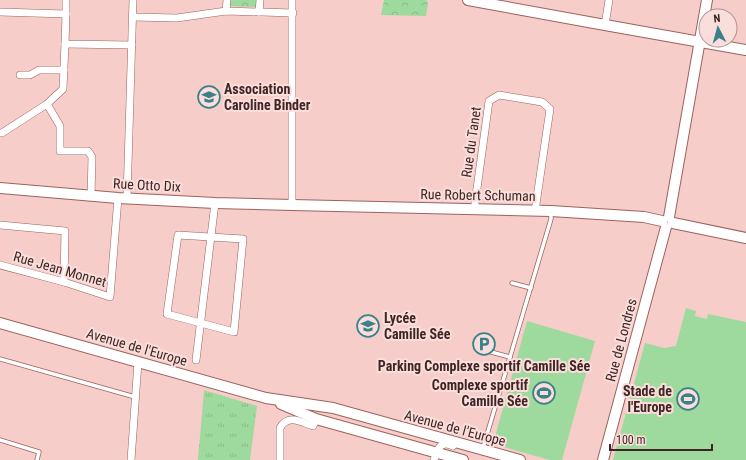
<svg xmlns="http://www.w3.org/2000/svg" width="746" height="460" font-family="'Roboto Condensed',sans-serif">
<style>
.grass{fill:url(#grass-tufts)}
.park{fill:url(#park-crowns)}
.pitch{fill:#9eda9d}
.lines{fill:none;stroke-linecap:round;stroke-linejoin:round}
.lane-casing{stroke:#9d625d;stroke-width:5}
.street-casing{stroke:#9d625d;stroke-width:8}
.secondary-casing{stroke:#9d625d;stroke-width:12}
.lane{stroke:#fff;stroke-width:3.5}
.street{stroke:#fff;stroke-width:7}
.secondary{stroke:#fff;stroke-width:10}
.labels{text-anchor:middle;dominant-baseline:central;stroke-width:4;stroke-linejoin:round;paint-order:stroke}
.poi-label{font-size:14px;font-weight:bold;fill:#3f2624;stroke:#fadedb;text-anchor:start}
.street-label{font-size:14px;fill:#3f2624;stroke:#fadedb}
</style>
<defs>
<pattern id="grass-tufts" width="24" height="20" patternUnits="userSpaceOnUse"><rect width="24" height="20" fill="#9eda9d"/><path d="M3 7l-1-3M5 7V3M7 7l1-3M15 17l-1-3M17 17v-4M19 17l1-3" fill="none" stroke="#89bb87"/></pattern>
<pattern id="park-crowns" width="20" height="18" patternUnits="userSpaceOnUse"><rect width="20" height="18" fill="#9eda9d"/><path d="M2 6a3 3 0 1 1 6 0M12 15a3 3 0 1 1 6 0" fill="none" stroke="#89bb87"/></pattern>
</defs>
<rect width="100%" height="100%" fill="#f6cdc9"/>
<polygon class="grass" points="204,390 257,406 250,460 198,460"/>
<g class="park">
<polygon points="229,0 258,0 258,7 229,6"/>
<polygon points="384,0 426,0 428,2 426,16 381,15"/>
</g>
<g class="pitch">
<polygon points="686,308 696,311 695,316 707,319 708,314 746,322 746,460 613,460 645,343 664,348 676,346"/>
<polygon points="527,321 595,341 562,460 550,460 493,444"/>
</g>
<g class="lines">
<g class="lane-casing">
<g id="lane">
<polyline points="512,283 531,288"/>
<polyline points="491,352 510,357"/>
<polyline points="0,359 135,397"/>
<polyline points="0,440 39,452 37,460"/>
<polyline points="483,448 551,219 551,212"/>
</g>
</g>
<g class="street-casing">
<g id="street">
<polyline points="292,0 292,205"/>
<polyline points="226,11 227,0"/>
<polyline points="0,12 66,14 65,44 132,45"/>
<polyline points="259,12 260,0"/>
<polyline points="66,14 66,0"/>
<polyline points="133,17 177,18 226,11 293,13"/>
<polyline points="605,25 609,0"/>
<polyline points="20,75 30,75 39,70 64,70"/>
<polyline points="47,104 60,126 60,151 88,151 92,157 91,196"/>
<polyline points="0,133 2,133 47,104 63,89 65,44"/>
<polyline points="127,198 133,0"/>
<polyline points="475,209 475,203 489,101 499,95 542,102 550,109 536,204 536,211"/>
<polyline points="0,225 65,231 64,282"/>
<polygon points="178,235 243,239 234,332 167,314"/>
<polyline points="0,265 64,282 110,297 118,198"/>
<polyline points="196,360 215,203"/>
<polyline points="131,460 138,362"/>
<path d="M280,460V428C288,413 301,422 313,426L316,419"/>
<path d="M434,460C436,454 438,444 446,444C449,444 451,445 453,446"/>
</g>
</g>
<g class="secondary-casing">
<g id="secondary">
<polyline points="468,0 605,25 746,50"/>
<polyline points="0,188 118,198 215,203 292,205 551,211 644,217 662,221"/>
<polyline points="669,217 707,0"/>
<polyline points="673,223 746,238"/>
<polyline points="0,323 266,398 333,408 520,460"/>
<polyline points="281,404 316,419 463,460"/>
<polyline points="603,460 666,227"/>
</g>
</g>
<use href="#lane" class="lane"/>
<use href="#street" class="street"/>
<use href="#secondary" class="secondary"/>
</g>
<defs>
<g id="school-ring" transform="scale(1.15)"><circle r="9.5" fill="#fadedb" stroke="#3a8189" stroke-width="1.5"/><path d="M0-5L7-2L0 1L-7-2ZM-4 1L0 2.5L4 1V4Q0 6-4 4Z" fill="#3a8189"/></g>
<g id="parking-ring" transform="scale(1.15)"><circle r="9.5" fill="#fadedb" stroke="#3a8189" stroke-width="1.5"/><path d="M-3.5-5.5H1a3.5 3.5 0 0 1 0 7H-1V5.5H-3.5ZM-1-3.4V-.6H.8a1.4 1.4 0 0 0 0-2.8Z" fill="#3a8189"/></g>
<g id="stadium-ring" transform="scale(1.15)"><circle r="9.5" fill="#fadedb" stroke="#3a8189" stroke-width="1.5"/><path d="M0-5a6.5 5 0 1 0 0 10a6.5 5 0 1 0 0-10ZM-3.5-1.8h7v3.6h-7Z" fill="#3a8189"/></g>
</defs>
<g fill-rule="evenodd">
<use href="#school-ring" x="209" y="97"/>
<use href="#school-ring" x="368" y="326"/>
<use href="#parking-ring" x="484" y="344"/>
<use href="#stadium-ring" x="544" y="393"/>
<use href="#stadium-ring" x="688" y="399"/>
</g>
<g class="labels">
<g class="poi-label">
<text x="224" y="89">Association<tspan x="224" dy="16">Caroline Binder</tspan></text>
<text x="384" y="318">Lycée<tspan x="384" dy="16">Camille Sée</tspan></text>
<text x="484" y="366" text-anchor="middle">Parking Complexe sportif Camille Sée</text>
<text x="528" y="385" text-anchor="end">Complexe sportif<tspan x="528" dy="16">Camille Sée</tspan></text>
<text x="672" y="391" text-anchor="end">Stade de<tspan x="672" dy="16">l'Europe</tspan></text>
</g>
<g class="street-label">
<text transform="translate(471 142) rotate(-82)">Rue du Tanet</text>
<text transform="translate(147 185) rotate(3)">Rue Otto Dix</text>
<text transform="translate(478 195) rotate(1)">Rue Robert Schuman</text>
<text transform="translate(60 269) rotate(16)">Rue Jean Monnet</text>
<text transform="translate(621 340) rotate(-75)">Rue de Londres</text>
<text transform="translate(137 347) rotate(16)">Avenue de l'Europe</text>
<text transform="translate(455 428) rotate(15)">Avenue de l'Europe</text>
</g>
</g>
<g transform="translate(718 28) rotate(354)"><circle r="19" fill="#fadedb" stroke="#af9492"/>
<path d="M0-3L7 15L0 10L-7 15Z" fill="#3a8189"/>
<text y="-6" font-size="11" font-weight="bold" text-anchor="middle" fill="#3f2624">N</text>
</g>
<path d="M610 444v6h102v-6" fill="none" stroke="#3f2624" stroke-width="2"/>
<text x="616" y="444" font-size="12" fill="#3f2624" stroke="#fadedb" stroke-width="3" paint-order="stroke">100 m</text>
</svg>
